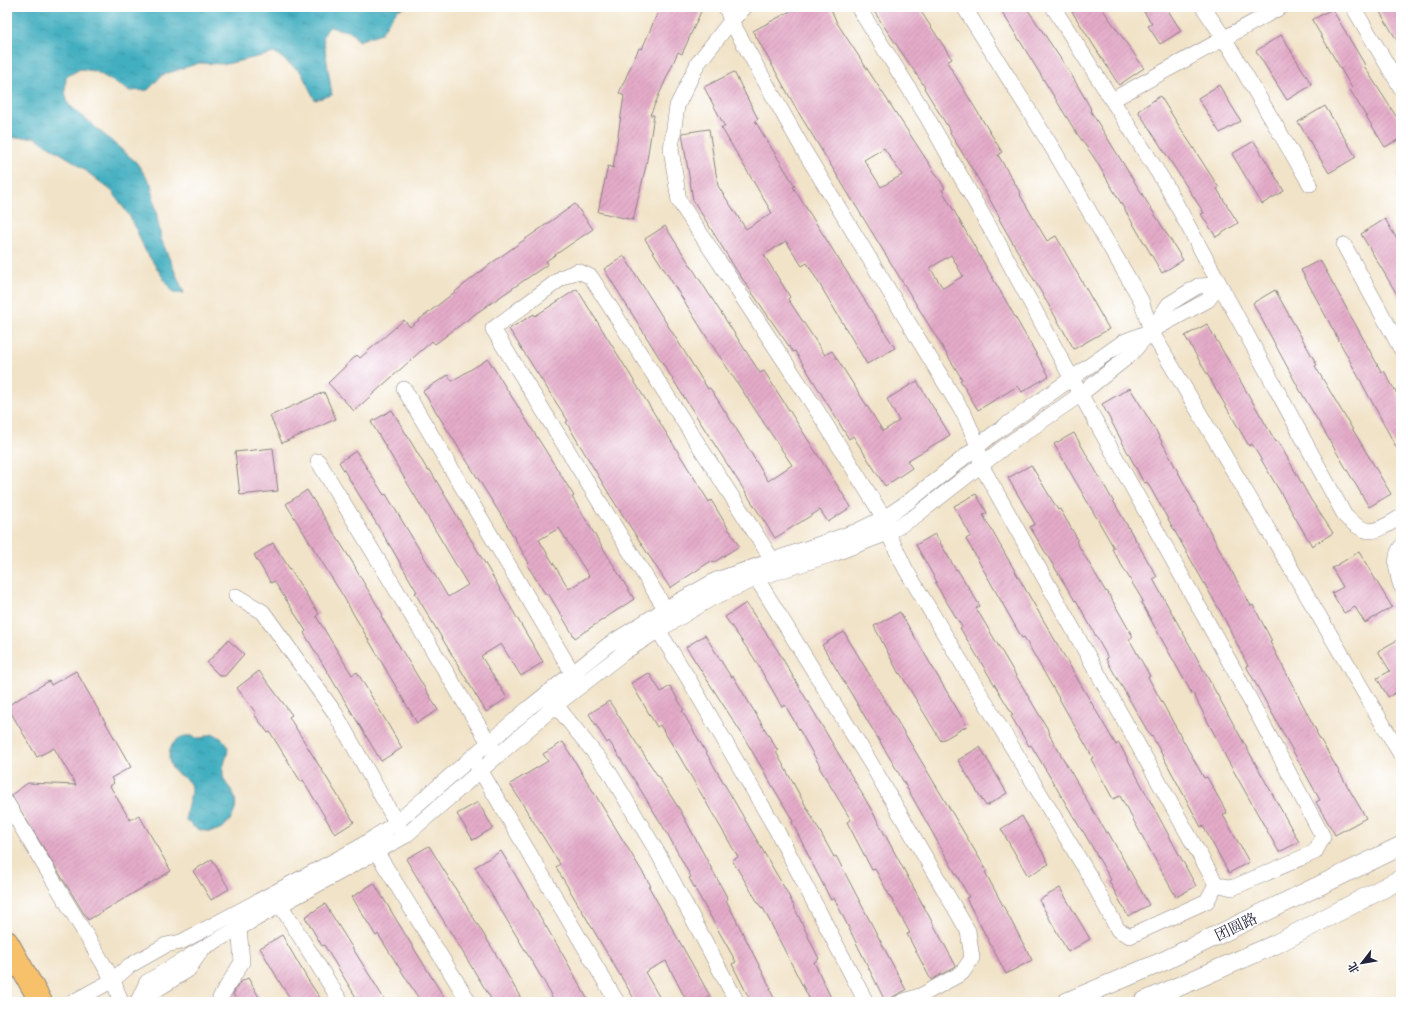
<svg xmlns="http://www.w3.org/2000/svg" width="1408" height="1009" font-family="'IM FELL Great Primer','Noto Serif SC',serif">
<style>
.water{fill:url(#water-ripples);stroke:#32687e}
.building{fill:url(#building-hatch);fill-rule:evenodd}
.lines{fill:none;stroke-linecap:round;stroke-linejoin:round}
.minor-casing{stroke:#8a8282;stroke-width:16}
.tertiary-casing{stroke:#8a8282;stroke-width:20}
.trunk-casing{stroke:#8a8282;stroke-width:24}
.minor{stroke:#fff;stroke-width:15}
.tertiary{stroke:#fff;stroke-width:19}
.trunk{stroke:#f6c16b;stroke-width:22}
.labels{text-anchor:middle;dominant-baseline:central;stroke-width:3;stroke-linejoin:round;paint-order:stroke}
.street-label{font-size:15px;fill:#22223b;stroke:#fff}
</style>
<defs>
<pattern id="water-ripples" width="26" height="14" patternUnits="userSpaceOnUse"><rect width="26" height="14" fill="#42afc0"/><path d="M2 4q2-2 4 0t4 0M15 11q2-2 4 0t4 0" fill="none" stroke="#378e9d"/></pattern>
<pattern id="building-hatch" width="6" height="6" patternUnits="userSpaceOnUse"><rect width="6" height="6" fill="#e4abc8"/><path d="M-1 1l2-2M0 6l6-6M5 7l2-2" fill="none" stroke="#c393ad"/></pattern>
</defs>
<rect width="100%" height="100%" fill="#fff"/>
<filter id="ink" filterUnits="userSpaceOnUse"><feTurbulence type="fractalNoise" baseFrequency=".025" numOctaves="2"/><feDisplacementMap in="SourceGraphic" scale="8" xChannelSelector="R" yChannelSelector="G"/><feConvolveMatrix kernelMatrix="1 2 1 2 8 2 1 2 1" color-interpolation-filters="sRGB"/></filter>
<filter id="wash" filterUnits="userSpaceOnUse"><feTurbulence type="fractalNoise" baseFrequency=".012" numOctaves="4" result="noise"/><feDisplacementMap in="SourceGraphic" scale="16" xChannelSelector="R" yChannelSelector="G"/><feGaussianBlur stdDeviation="0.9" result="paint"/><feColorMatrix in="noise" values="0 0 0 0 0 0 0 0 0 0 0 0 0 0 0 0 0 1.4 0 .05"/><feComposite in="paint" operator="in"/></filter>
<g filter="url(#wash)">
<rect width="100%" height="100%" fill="#f1e3c8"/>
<g class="water">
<polygon points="7,7 406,7 397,10 381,33 358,41 352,32 329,27 323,36 332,95 315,100 301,72 275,53 226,64 199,63 162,75 148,90 130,91 95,71 80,69 66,77 65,92 68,104 136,162 151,184 161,239 184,293 173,293 145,250 132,220 113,192 73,161 34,137 7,138"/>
<path d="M214,734C240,748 221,756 223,776C224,783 231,788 234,795C240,809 229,828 214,831C202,832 194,829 186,820C185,809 194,792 190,784C186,777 176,775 172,768C164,754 173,734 191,736C194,736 197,739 200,738C204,738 209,734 214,734Z"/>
</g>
<g id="blocks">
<g class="building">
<polygon points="660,7 703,7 682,54 678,52 650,115 654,115 646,166 633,220 598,212 608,166 613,168 624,96 619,93 639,48 642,49"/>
<path d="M798,7H830L837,23L945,188L942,190L1049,376L1022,392L1018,386L978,410L960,380L962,379L797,110L753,31ZM884,148L902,175L881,187L864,160ZM951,255L963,276L943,288L930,268Z"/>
<polygon points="871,7 918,7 952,59 947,62 1002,152 998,155 1021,194 1020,195 1047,241 1056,236 1109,329 1074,349 999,219 1000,218 976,175 950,133 951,132 924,88 925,87"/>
<polygon points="999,7 1026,7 1071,74 1091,109 1090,110 1183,260 1162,273 1095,159 1074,129"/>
<polygon points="1069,7 1101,7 1144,68 1119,85"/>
<polygon points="1141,7 1166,7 1181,31 1160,44 1148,26 1152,24"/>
<polygon points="1377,7 1401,7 1401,47"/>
<polygon points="1332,9 1365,65 1364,66 1401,124 1401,138 1385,147 1350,90 1352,88 1312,20"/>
<polygon points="1281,35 1312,85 1287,100 1256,51"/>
<polygon points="734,72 758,119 755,121 795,186 793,187 895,348 867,364 807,263 802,266 786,241 764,255 790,297 788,299 825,355 832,351 883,431 899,421 887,399 917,381 950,435 907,461 912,468 885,486 853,436 849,439 795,351 793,352 737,271 693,200 682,133 709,129 718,186 746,229 772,213 721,127 725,127 704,87"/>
<polygon points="1219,85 1241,121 1220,133 1198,98"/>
<polygon points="1160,96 1219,188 1217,189 1238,223 1216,237 1201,214 1204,213 1138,111"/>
<polygon points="1325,106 1356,157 1329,173 1298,122"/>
<polygon points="1254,141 1284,191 1262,204 1232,154"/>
<polygon points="575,204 593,229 546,261 548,264 475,314 435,344 432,341 354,411 328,383 357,355 360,358 404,320 410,327 493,262"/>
<polygon points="1385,219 1401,246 1401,301 1361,234"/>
<polygon points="665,226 760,373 764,371 851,507 828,522 820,510 775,538 682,394 604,269 624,256 708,389 710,388 737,430 768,481 792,465 708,339 645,239"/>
<polygon points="1320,260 1382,373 1384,371 1401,401 1401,456 1301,270"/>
<polygon points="577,289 709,502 711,500 739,546 713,563 711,561 670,588 611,497 566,422 568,421 509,329 534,314 535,316"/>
<polygon points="1275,290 1317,365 1315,366 1391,494 1369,507 1298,387 1253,303"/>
<polygon points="1207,324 1276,442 1278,441 1311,500 1333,533 1312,546 1252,444 1249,446 1185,336"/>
<path d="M488,359L574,496L572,497L634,599L575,638L548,593L546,595L527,565L529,563L504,520L423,391L448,375L452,381ZM559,528L589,576L569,589L539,540Z"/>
<polygon points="1130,388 1155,429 1221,552 1251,606 1253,605 1272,641 1270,642 1317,732 1316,732 1366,818 1335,835 1316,802 1320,800 1246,666 1248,666 1225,620 1147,482 1144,483 1102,404"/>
<polygon points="324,392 336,419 282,443 270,416"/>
<polygon points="392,410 428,471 430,470 543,662 521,676 501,644 481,656 507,698 486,712 415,593 417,592 392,549 339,462 356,451 384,495 386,494 448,597 468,585 371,422"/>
<polygon points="1074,433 1157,577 1153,579 1299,842 1279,852 1228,761 1193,693 1192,694 1141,602 1143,601 1112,549 1114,548 1054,444"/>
<polygon points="273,448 278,491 240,495 235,452"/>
<polygon points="1031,465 1058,510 1060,509 1078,540 1076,541 1106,592 1107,591 1133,637 1129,639 1150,676 1148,677 1204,778 1207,777 1227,813 1223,815 1249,862 1229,873 1203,826 1201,827 1152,736 1151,737 1106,659 1108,658 1076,600 1075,601 1030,527 1035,524 1008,478"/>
<polygon points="307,490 356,568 355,568 383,615 381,616 438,710 417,723 343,596 286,504"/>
<polygon points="976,494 987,513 983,515 1020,580 1116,745 1119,743 1196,886 1176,897 1120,796 1113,799 1091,759 1093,758 1024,637 1022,638 966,539 971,536 954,506"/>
<polygon points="935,534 956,570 957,569 980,606 976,608 1050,733 1049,734 1106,833 1108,832 1149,905 1128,916 1109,881 1111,880 1083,831 1082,831 1031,745 1029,746 1011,716 1013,715 960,628 962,627 935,583 937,582 916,545"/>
<polygon points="273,543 319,614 316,616 352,675 357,672 402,748 381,761 304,633 306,631 274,581 271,583 254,555"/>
<polygon points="1359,552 1392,607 1365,623 1355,607 1344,613 1332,593 1343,587 1332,568"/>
<polygon points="746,603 778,651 871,809 956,966 931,980 907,934 910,933 875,869 872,870 847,822 851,820 819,767 820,766 785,705 782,707 754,658 725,617"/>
<polygon points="900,612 967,726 941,741 900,673 899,674 874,626"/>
<polygon points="844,632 987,871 985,872 1032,960 1006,974 966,898 969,897 894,765 822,645"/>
<polygon points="705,635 731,677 733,676 778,751 776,752 834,857 836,856 906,990 885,1001 834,898 831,900 814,867 792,822 793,821 742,734 686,647"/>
<polygon points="1401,638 1401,690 1388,697 1377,678 1390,671 1378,651"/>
<polygon points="228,640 244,654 225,676 220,676 207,663"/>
<polygon points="76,671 131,767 111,778 114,783 110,786 130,820 139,815 171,871 88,920 11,795 28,783 76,785 54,748 37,757 7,706 49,681 51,685"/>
<polygon points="259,671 292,715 289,717 354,822 335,834 303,780 301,782 270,732 268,733 254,714 256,713 237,688"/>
<polygon points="649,673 661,692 670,686 684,710 682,711 788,894 819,959 814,962 833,1002 811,1002 763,908 762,909 732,860 738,857 678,754 660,725 657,727 631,683"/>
<polygon points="609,701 680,810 728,899 726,900 771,989 770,990 776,1002 751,1002 732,964 736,962 689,878 691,877 667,833 635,781 609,741 607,743 589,714"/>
<polygon points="563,742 651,886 649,887 710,996 699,1002 687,1002 666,961 645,972 662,1002 636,1002 556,867 560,864 510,784 548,761 543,754"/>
<polygon points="980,747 1007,793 986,806 958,760"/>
<polygon points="478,802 493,828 473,840 457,814"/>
<polygon points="1022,816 1049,864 1028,876 1001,829"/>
<polygon points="429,846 494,951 523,1002 493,1002 406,859"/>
<polygon points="501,851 566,960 589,1002 554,1002 546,985 475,867"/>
<polygon points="212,859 229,889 211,900 193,871"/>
<polygon points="374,883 405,934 447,1002 421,1002 378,934 376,936 352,897"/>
<polygon points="1060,888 1090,939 1068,952 1039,900"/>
<polygon points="325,904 370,976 386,1002 359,1002 324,945 322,946 305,917"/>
<polygon points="282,935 308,980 323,1002 293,1002 282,986 260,948"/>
<polygon points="248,978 262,1002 238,1002 233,994 240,982"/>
</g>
</g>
</g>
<g filter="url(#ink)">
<use href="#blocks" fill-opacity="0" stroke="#8a8282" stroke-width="1"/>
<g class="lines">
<g class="minor-casing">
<g id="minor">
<polyline points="726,7 731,21 698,63 677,106 671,149 679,201 818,412 884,518 888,533 906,570 1090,877 1118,930 1130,936 1207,901 1216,884 981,465 978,446 965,416 803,149 731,21 745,7"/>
<polyline points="858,7 927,117 999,244 1072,379 1233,668 1323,837 1315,852 1232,888 1216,884"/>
<polyline points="964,7 1053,149 1141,300 1151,331 1401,755"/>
<path d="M1053,7L1166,185L1345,516C1369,539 1375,532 1401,517"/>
<polyline points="1203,7 1224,38 1310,184"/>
<polyline points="1353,7 1401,88"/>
<polyline points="1112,100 1281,7"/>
<polyline points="1344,245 1401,349"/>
<polyline points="404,389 572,672 578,679"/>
<polyline points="318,461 494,751"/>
<path d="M1401,547C1393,557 1397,574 1401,586"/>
<polyline points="752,571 870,762 968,931 972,958 962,973 922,995 901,1002"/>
<polyline points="236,596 263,612 335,713 401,831"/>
<polyline points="671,618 493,329 563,277 578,271 591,277 777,567"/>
<polyline points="653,622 688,678 777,831 866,1002"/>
<polyline points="551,699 608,770 659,855 737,1002"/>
<polyline points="476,763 617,1002"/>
<polyline points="7,803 113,980 121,1002"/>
<polyline points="372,845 469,1002"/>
<polyline points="276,898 341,1002"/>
<polyline points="138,1001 147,982 200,950"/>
<polyline points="73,1002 113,980 129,966 166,945 181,942 358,848 396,823 530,707 608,645 665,609 716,580 857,531 884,518 908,502 992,435 1123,342 1151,331 1208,300 1219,285 1198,286 1169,304 1151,331 1130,355 1081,394 1007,445 914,517 888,533 836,553 758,578 712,598 659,630 623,653 556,705 405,836 203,948 188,970 137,1002"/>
<polyline points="221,1002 220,998 242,962 239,927 235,920"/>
</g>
</g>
<g class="tertiary-casing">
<g id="tertiary">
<polyline points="1067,1002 1164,961 1401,846"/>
<polyline points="1143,1002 1274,945 1401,879"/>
</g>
</g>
<g class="trunk-casing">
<polyline id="trunk" points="7,942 41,1002"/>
</g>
<use href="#minor" class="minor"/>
<use href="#tertiary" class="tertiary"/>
<use href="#trunk" class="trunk"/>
</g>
</g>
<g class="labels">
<g class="street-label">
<text transform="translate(1236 927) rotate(-26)">团圆路</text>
</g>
</g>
<rect width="1408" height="1009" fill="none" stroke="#fff" stroke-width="24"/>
<g transform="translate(1362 963) rotate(239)" stroke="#ffffff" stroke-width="3" paint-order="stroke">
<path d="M0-3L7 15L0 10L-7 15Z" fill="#22223b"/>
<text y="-6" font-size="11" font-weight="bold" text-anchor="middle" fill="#22223b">北</text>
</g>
</svg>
